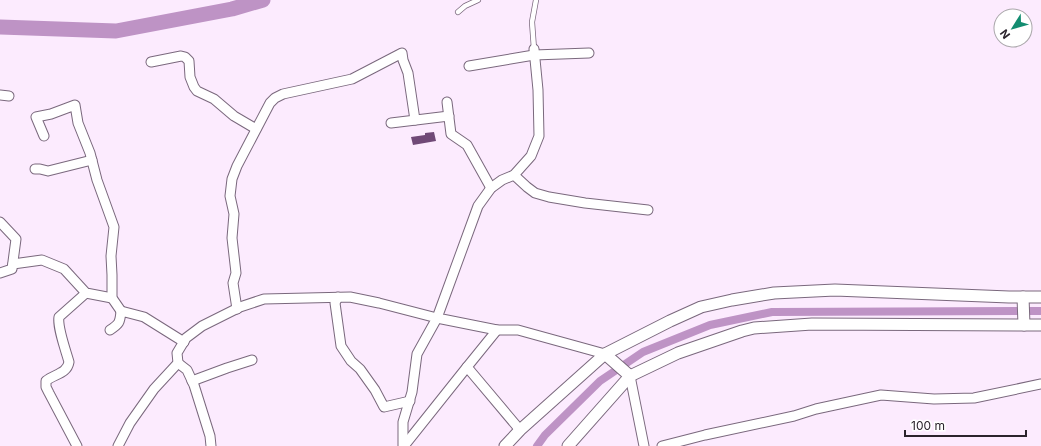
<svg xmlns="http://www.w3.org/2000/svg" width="1041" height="446" font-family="Inter,sans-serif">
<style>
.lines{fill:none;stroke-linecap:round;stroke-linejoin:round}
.canal{stroke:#be93c5;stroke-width:8}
.river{stroke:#be93c5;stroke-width:15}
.building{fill:#704977}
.service-casing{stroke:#7a687d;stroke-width:6}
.minor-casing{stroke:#7a687d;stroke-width:11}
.tertiary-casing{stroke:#7a687d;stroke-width:13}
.service{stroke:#fff;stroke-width:4.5}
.minor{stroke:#fff;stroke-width:9}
.tertiary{stroke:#fff;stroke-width:11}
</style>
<rect width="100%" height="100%" fill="#fcebfe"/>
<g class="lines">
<polyline class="canal" points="537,446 545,435 600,381 643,352 710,325 772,312 1041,311"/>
<polyline class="river" points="0,27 116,31 232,9 263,0"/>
</g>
<polygon class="building" points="434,132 436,141 413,145 411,137 425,135 425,133"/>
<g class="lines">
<g class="service-casing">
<g id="service">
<polyline points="458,12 465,6 478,0"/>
<polyline points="534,49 532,22 536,0"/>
</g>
</g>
<g class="minor-casing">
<g id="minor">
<polyline points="534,49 538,90 539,136 531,156 514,175 502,180 491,188 478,206 437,318 497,330 518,330 605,354"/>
<polyline points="151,62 181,56 185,57 189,61 190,77 194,87 197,91 214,99 234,116 256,129"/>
<polyline points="469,66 534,55 589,53"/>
<polyline points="0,95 9,96"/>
<polyline points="447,102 451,134 467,145 491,188"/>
<polyline points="391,123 449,116"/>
<polyline points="44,136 36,117 51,114 75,105 78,123 90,153 97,180 114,227 111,256 112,275 112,298 121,311"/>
<polyline points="35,169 40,169 48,171 92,160"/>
<polyline points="514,175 527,187 535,193 549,197 585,203 648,210"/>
<polyline points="0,222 16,239 12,269 0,273"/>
<polyline points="13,264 42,260 64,269 86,293 112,298"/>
<polyline points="338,297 335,303 341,346 351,361 360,369 375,390 384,407 410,401"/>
<polyline points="237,309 233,283 236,273 232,238 234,214 230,196 232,179 237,166 270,103 275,98 283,94 352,79 402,53 403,60 408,73 415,120"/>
<path d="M110,330C119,324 120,323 121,311L144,317L184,342"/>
<polyline points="497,330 467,367 520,430"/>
<polyline points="178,363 187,370 194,385 210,436 211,446"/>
<polyline points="630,376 644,446"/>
<polyline points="192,381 227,368 252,360"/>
<path d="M77,446L49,393L46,387V381C54,374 67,374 69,362C66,351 57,327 59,317L86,293"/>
<polyline points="118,446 130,423 154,389 178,363 177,353 186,338 202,326 240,307 264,299 350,297 379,303 437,318 417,354 412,392 403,422 403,446"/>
<polyline points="404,446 467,367"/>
<polyline points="662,446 705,435 794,416 816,409 881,395 934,399 974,398 1041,384"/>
</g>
</g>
<g class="tertiary-casing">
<g id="tertiary">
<polyline points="1023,297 1024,325"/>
<polyline points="605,354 630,376"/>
<polyline points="505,446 520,430 605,354 670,321 701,307 732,300 774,293 835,290 1009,297 1041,297"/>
<polyline points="568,446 630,376 678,353 742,331 754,328 812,324 1041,325"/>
</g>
</g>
<use href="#service" class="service"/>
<use href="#minor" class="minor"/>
<use href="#tertiary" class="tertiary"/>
</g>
<g transform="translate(1013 28) rotate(233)"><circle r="19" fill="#ffffff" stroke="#aaa7ab"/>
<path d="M0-3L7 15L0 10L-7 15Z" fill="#138d71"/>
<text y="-6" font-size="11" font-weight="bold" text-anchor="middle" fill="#2b232c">N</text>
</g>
<path d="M905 430v6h121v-6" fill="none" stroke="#2b232c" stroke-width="2"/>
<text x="911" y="430" font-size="12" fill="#2b232c" stroke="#ffffff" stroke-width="3" paint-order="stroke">100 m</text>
</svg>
